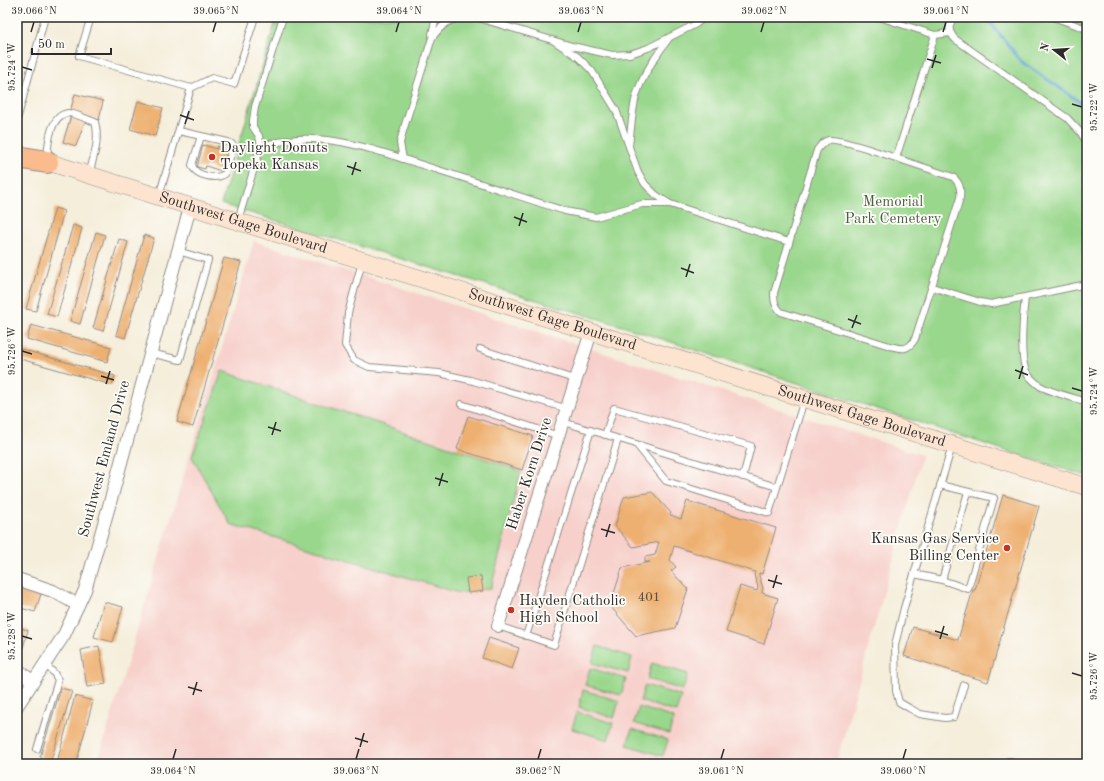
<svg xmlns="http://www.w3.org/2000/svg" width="1104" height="781" font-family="'Old Standard TT',serif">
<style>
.built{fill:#f7d0cb}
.green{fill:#99d78c;stroke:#62815c}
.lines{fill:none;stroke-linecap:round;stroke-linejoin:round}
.stream{stroke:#5ba1d1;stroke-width:3}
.building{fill:#eeb071}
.lane-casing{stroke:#908c83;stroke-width:8}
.street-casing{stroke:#908c83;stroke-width:14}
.secondary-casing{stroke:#908c83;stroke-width:18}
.highway-casing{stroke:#908c83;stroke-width:24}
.lane{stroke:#fff;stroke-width:6}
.street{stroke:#fff;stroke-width:12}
.secondary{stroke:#fde4d1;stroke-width:17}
.highway{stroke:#fbbb8d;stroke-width:22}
.ticks{fill:none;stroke:#2b2b2b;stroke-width:1.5}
.poi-dot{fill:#c8321e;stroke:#fdfcf7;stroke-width:1.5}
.labels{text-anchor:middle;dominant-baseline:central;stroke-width:3.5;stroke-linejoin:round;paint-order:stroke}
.number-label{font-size:13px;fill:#5c4c3c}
.poi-label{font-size:15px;fill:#2b2b2b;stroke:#fdfcf7;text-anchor:start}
.park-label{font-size:15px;fill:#4c5f48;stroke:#fdfcf7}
.street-label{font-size:15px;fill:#2b2b2b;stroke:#fdfcf7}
.neatline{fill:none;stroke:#2b2b2b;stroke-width:1.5}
.ticks-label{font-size:10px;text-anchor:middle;fill:#2b2b2b}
</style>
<rect width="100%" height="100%" fill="#fdfcf7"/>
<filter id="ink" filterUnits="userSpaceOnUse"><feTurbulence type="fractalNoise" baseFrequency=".025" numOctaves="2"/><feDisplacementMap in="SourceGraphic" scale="8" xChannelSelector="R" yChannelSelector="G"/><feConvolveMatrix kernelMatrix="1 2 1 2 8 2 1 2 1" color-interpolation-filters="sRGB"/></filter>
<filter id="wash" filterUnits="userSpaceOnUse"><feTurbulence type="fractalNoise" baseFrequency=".012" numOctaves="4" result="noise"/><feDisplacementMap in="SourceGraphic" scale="16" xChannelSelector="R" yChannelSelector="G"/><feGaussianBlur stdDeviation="0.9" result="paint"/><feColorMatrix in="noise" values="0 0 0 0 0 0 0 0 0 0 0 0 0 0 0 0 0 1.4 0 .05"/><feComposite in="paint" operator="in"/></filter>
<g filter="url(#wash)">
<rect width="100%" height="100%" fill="#f5eedb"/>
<polygon class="built" points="254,241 922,455 836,764 97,764"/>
<g class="green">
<polygon points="277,17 1079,17 1087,20 1087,476 1053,466 622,326 221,204"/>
<polygon points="222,371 521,471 491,588 459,593 230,524 192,457"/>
<polygon points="597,646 632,657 628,673 592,663"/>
<polygon points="652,663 688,674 683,690 647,679"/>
<polygon points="590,668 626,679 621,695 585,685"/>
<polygon points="645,685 681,696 676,712 640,701"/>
<polygon points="583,690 619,701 614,718 579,707"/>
<polygon points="639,707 674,718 669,734 634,723"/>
<polygon points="577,712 613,723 608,740 572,729"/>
<polygon points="632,729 668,740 663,756 627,745"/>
</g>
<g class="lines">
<polyline class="stream" points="987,17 989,21 1022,62 1080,102 1087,109"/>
</g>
<g id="blocks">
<g class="building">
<polygon points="75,94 103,101 99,120 70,112"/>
<polygon points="138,101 163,108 155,136 130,129"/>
<polygon points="71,116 85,121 76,146 63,142"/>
<polygon points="203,145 217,149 217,146 222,147 222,150 227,152 221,171 206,166 205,169 197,167"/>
<polygon points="55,208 64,211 36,311 26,309"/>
<polygon points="73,225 82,228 57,317 47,314"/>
<polygon points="96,232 105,235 80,324 70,321"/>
<polygon points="144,235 154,238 125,338 116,335"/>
<polygon points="119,239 128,242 103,331 93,328"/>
<polygon points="224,258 241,262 193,427 177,422"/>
<polygon points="31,325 111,347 107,362 27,339"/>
<polygon points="17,348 115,376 112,385 17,358"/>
<polygon points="468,416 533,436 522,470 457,449"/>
<polygon points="652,492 671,513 670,515 681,519 687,501 776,528 762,574 759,573 759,576 763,588 762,593 778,598 764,644 726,632 740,586 757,591 758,587 754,575 755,572 674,546 670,560 676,567 671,571 688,589 675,628 636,636 610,606 622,568 650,562 645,562 645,557 655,555 659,542 633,547 615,526 624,497"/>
<polygon points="1003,495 1039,506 988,682 904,656 913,627 958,640 973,590 975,590"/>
<polygon points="481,576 483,591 468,593 466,578"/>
<polygon points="17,584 42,591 35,612 17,607"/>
<polygon points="104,602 123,607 113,642 94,637"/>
<polygon points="17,627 28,630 23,648 17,646"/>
<polygon points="489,638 519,648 512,669 482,658"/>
<polygon points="99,646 106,684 87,687 81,650"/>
<polygon points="61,688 72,691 51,760 40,757"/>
<polygon points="75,696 93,701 76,764 63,764 57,762"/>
</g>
</g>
</g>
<g filter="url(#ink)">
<use href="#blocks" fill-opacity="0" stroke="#908c83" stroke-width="1"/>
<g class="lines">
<g class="lane-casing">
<g id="lane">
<polyline points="91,17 79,56 191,88 212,78 234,84 255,17"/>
<polyline points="475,17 572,46 612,55 630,54 648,48 696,24 704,17"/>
<polyline points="879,17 935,35"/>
<path d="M954,17C948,26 948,31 955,39L1067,118L1081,133L1087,143"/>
<polyline points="1053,17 1087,29"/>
<polyline points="432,34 436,17"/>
<polyline points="554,41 578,57 592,71 616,110 638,172 645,184 656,195 670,204 789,242"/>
<polyline points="17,120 45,17"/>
<path d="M179,131L228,142L232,144L233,148L225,174C216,180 195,176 192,165L201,136"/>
<polyline points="261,146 259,136 253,127 253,120 255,107 283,17"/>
<path d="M629,146C631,129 632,112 636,96C643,74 656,56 669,38"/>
<path d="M47,158C48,144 50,115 68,113C74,113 89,120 95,122C100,140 94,156 89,174"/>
<path d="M896,158C883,154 840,138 829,140C823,141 821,145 817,150L774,293C774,302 775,306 781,312L890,346C902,349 908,351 915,339L960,198C961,189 960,183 953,177L896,158L935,35L950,33"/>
<path d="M403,159L400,143L403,131L432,38C442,24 452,17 469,17"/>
<polyline points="159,196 191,88"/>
<path d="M238,220L261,146C273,143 286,140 299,139C344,137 390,155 432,168C477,182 521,197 565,211L596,217L642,204H670"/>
<polyline points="362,262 348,313 345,345 354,360 369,367 439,373 470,380 568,409"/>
<polyline points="932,287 980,302 991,304 1087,284"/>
<path d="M1025,297C1023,314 1019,359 1027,373C1030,378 1036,383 1040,386C1050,392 1075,398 1087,402"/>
<polyline points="480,349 577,380"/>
<polyline points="150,353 180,360 208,260 178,251"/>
<polyline points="461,404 559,436"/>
<polyline points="563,422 636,444 666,481 769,513 804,400"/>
<polyline points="605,435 614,408 751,446 743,477"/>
<polyline points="636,444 777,487"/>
<polyline points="952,446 904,608 895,645 896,691 899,702 909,708 920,714 945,718 954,717 964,685"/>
<polyline points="914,574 942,580 968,589 994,498 940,485"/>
<polyline points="942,580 968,492"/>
<polyline points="498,626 554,645 618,439"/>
<polyline points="526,636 591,430"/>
<polyline points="37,749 58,680 54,673 45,664"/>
</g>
</g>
<g class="street-casing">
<g id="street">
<polyline points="17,579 53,591 78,605"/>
<polyline points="498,626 591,332"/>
<polyline points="17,669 33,682"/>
<polyline points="17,706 64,635 85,590 113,492 190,207"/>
<polyline points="1009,764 1010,764"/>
</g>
</g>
<g class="secondary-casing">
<g id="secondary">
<path id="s1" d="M35,158L1087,487"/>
</g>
</g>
<g class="highway-casing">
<polyline id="highway" points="17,157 47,162"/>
</g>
<use href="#lane" class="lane"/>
<use href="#street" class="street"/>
<use href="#secondary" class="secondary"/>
<use href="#highway" class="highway"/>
</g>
</g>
<path class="ticks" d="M31,32L34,22M213,32L216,22M396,32L399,22M578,32L581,22M761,32L764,22M943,32L946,22M927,59L941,63M22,67L32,70M932,68L936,55M1072,104L1082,107M180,115L194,120M185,124L189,111M347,166L361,171M352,175L356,162M514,217L527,222M519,226L523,213M681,268L694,273M686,277L690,264M848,319L861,324M852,328L857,315M22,351L32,354M1015,370L1028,375M101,376L114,380M1019,379L1023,366M106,384L110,371M1072,388L1082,391M268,427L281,431M272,435L276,422M435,478L448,482M439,486L443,473M601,529L615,533M606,537L610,524M768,580L782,584M773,588L777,575M935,631L948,635M22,636L32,639M940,639L944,626M1072,673L1082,676M188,687L202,691M193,695L197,682M355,738L368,742M360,747L364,733M173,759L176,749M356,759L359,749M538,759L541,749M721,759L724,749M903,759L906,749"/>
<g class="poi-dot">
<circle cx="212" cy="157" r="4"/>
<circle cx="1007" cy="548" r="4"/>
<circle cx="511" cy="610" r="4"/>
</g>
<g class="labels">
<g class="number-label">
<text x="649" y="597">401</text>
</g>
<g class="poi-label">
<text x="220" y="148">Daylight Donuts<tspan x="220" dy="17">Topeka Kansas</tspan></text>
<text x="999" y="539" text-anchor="end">Kansas Gas Service<tspan x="999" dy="17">Billing Center</tspan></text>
<text x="519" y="601">Hayden Catholic<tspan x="519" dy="17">High School</tspan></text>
</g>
<g class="park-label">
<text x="893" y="202">Memorial<tspan x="893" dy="17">Park Cemetery</tspan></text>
</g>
<g class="street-label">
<text stroke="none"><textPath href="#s1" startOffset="218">Southwest Gage Boulevard</textPath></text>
<text stroke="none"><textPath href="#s1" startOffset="542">Southwest Gage Boulevard</textPath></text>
<text stroke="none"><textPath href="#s1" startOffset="866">Southwest Gage Boulevard</textPath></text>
<text transform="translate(105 459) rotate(-75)">Southwest Emland Drive</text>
<text transform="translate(530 474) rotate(-72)">Haber Korn Drive</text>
</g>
</g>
<rect width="1104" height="781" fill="none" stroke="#fdfcf7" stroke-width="44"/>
<g transform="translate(1054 50) rotate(287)" stroke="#fdfcf7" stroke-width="3" paint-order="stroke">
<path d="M0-3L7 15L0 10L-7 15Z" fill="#2b2b2b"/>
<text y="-6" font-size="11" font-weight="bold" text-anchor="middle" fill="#2b2b2b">N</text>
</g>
<path d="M32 48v6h79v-6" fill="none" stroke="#2b2b2b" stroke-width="2"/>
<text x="38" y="48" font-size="12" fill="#2b2b2b" stroke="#fdfcf7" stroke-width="3" paint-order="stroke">50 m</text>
<rect x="22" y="22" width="1060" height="737" class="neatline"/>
<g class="ticks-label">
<text x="34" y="14">39.066°N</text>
<text x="216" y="14">39.065°N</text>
<text x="399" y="14">39.064°N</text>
<text x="581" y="14">39.063°N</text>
<text x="764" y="14">39.062°N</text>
<text x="946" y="14">39.061°N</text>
<text transform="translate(11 67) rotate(-90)" y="4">95.724°W</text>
<text transform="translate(1093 107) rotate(-90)" y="4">95.722°W</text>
<text transform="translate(11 351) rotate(-90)" y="4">95.726°W</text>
<text transform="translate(1093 391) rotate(-90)" y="4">95.724°W</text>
<text transform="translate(11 636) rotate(-90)" y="4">95.728°W</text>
<text transform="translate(1093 676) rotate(-90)" y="4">95.726°W</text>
<text x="173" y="774">39.064°N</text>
<text x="356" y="774">39.063°N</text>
<text x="538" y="774">39.062°N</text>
<text x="721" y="774">39.061°N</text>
<text x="903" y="774">39.060°N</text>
</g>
</svg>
